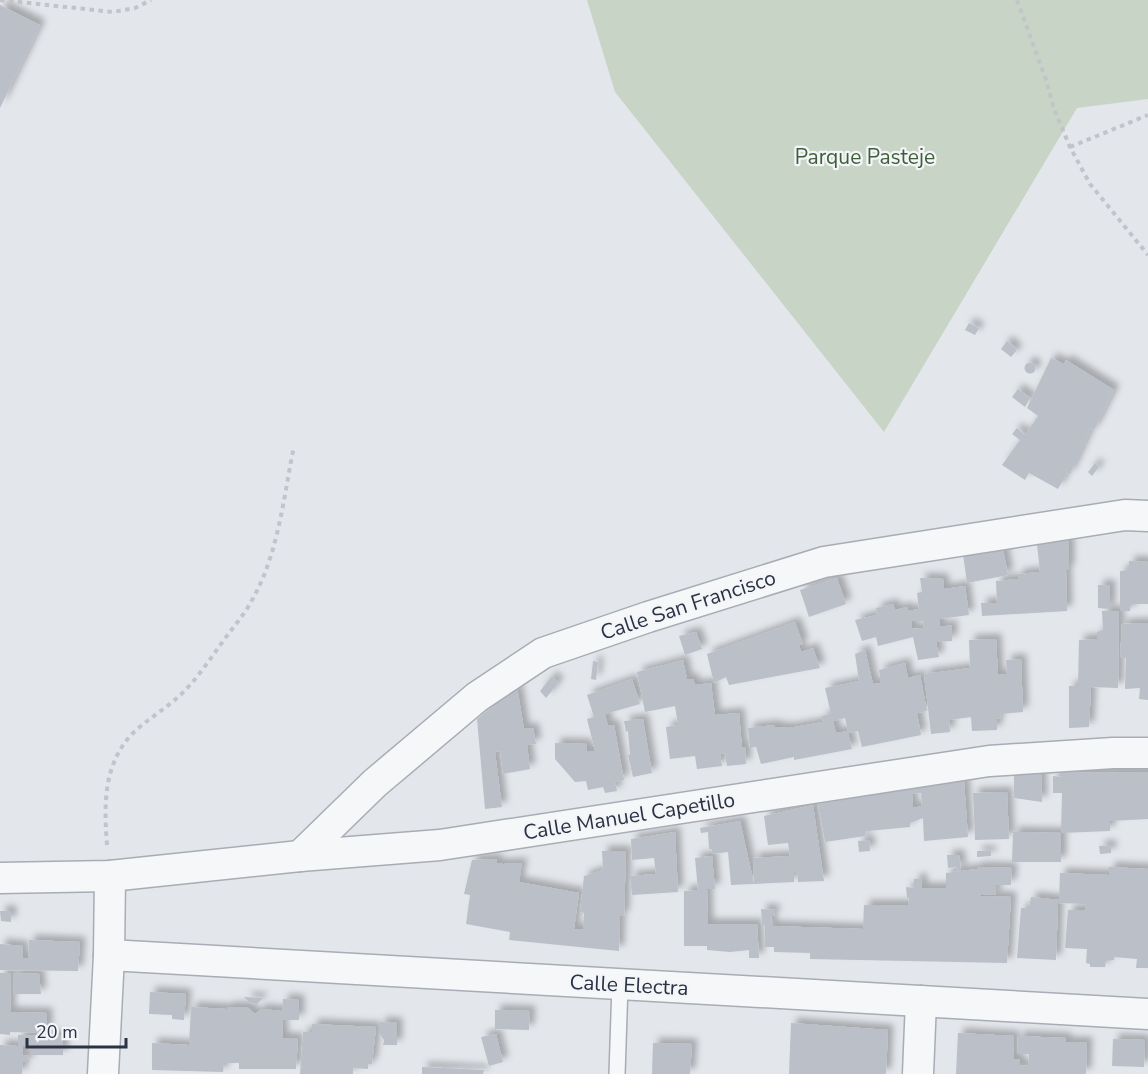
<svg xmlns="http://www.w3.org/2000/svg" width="1148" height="1074" font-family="'Nunito Sans',sans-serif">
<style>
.green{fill:#c8d4c5}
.building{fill:#babfc8;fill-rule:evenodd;filter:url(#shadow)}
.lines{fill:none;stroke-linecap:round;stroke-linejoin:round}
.lane-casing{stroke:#a8acb5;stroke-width:18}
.street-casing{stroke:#a8acb5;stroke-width:33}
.path{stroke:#c1c4ca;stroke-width:4;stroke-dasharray:4.5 4.5;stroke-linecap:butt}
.lane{stroke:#f6f7f9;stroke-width:15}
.street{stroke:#f6f7f9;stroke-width:30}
.labels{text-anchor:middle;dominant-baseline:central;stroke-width:4.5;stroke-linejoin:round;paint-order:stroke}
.park-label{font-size:21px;fill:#3e5e39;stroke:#f3f5f8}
.street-label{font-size:21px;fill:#2b3243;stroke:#f3f5f8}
</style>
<defs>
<filter id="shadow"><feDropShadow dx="5.5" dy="-5.5" stdDeviation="3" flood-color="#0004"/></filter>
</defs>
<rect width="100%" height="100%" fill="#e3e6eb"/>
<polygon class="green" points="587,0 1148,0 1148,99 1077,108 884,432 615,92"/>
<g class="building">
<polygon points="0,5 40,25 0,108"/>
<polygon points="969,323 979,328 975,335 965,330"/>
<polygon points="1007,341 1017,350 1011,357 1001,349"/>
<polygon points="1051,358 1064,364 1066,360 1114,390 1094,430 1091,429 1070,474 1067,473 1058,489 1029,473 1025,480 1002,465 1020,440 1012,434 1017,428 1025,435 1038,416 1027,408"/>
<circle cx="1030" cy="368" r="5.5"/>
<polygon points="1018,389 1030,398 1025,407 1012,397"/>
<polygon points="1095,463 1099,467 1092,476 1088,472"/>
<polygon points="1069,540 1069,570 1066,570 1067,611 982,616 981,603 997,603 996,581 1018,579 1018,574 1040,572 1037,544"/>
<polygon points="1003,549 1008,575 967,583 963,554"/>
<polygon points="1129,561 1148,562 1148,604 1131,604 1130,611 1120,611 1120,571 1129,570"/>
<polygon points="837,578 846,604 809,617 800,590"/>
<path d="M920,578L943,579L944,589L965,586L969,615L939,619L940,627L952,625V641L936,642L939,657L918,660L913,637L878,646L876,637L862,641L855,620L877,615L876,608L893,604L895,610L907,607L908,611L919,609L917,593L922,592ZM911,621H923L924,628L912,629Z"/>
<polygon points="1098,585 1110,585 1110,609 1098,608"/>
<polygon points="1102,611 1119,611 1118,688 1091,687 1089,727 1069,728 1069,686 1078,686 1079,640 1097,639 1097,632 1103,630"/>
<polygon points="795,622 803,644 799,645 801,652 813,648 820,668 729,685 726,677 714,683 707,654"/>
<polygon points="1148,623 1148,700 1139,699 1140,688 1125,689 1126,658 1120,658 1122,624"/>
<polygon points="696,632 702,649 685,655 679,636"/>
<polygon points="996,639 998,675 1007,674 1006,660 1021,659 1023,712 1000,714 1001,718 997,719 997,730 972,731 971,717 949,720 950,732 931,734 924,674 970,668 969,640"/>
<path d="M865,650L873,684L881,683L879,670L905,663L908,678L920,675L927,711L917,713L921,735L862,747L858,731L848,733L852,749L794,760V757L761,764L756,747L750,748L748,728L775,725V727L789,728L823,722L822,716L831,714L825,688L859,681L855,654ZM845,718L848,731L836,733L833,721Z"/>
<polygon points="683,660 687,679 693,679 695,685 711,683 715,715 739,713 742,748 745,747 746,764 727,766 725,753 720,754 722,766 697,769 695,756 670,759 666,727 678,725 675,706 645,712 637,672"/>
<polygon points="593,661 598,662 596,680 591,679"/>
<polygon points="552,676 558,683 546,698 540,691"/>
<polygon points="632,679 640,704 605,714 608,726 614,725 624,780 615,782 617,791 605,793 603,787 588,790 586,781 575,782 555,759 555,743 587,744 587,751 595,751 587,719 594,717 587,695"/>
<polygon points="517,687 524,729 533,728 536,744 527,745 530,769 503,774 500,751 495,752 502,807 485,809 477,719"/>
<polygon points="643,719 652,773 633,777 628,755 630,755 628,731 626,732 624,721"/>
<polygon points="1148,772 1148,819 1110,821 1110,831 1061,833 1061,862 1012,862 1013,832 1061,833 1062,793 1053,793 1053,776 1062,777 1062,773"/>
<polygon points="1014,773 1041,773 1042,802 1014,798"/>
<path d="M964,781L968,837L924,841L923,818L910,823V827L868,831L865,832V836L825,842L818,804L865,796V791ZM921,793L922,806L913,808L912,794Z"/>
<polygon points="1007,792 1009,839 975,840 973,793"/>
<polygon points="813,805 824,881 798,882 797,873 794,873 794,882 731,885 728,852 712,854 712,849 709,849 708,832 701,833 700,828 740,821 754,884 753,858 790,856 788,843 768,845 764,816"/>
<polygon points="675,832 678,892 632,895 630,876 656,874 654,858 632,860 631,839"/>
<polygon points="869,840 870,851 859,852 858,841"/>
<polygon points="1111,845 1111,853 1100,854 1099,846"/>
<polygon points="602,851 626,851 624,916 620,916 619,951 509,940 510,932 466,924 470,895 464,894 472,860 497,859 496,863 503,864 522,863 519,882 579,893 574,929 583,929 584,913 580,912 584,876 603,870"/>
<polygon points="977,851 991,851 991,856 977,857"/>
<polygon points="947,855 959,855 961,870 957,871 956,867 948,868"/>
<polygon points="712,856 715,889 707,889 708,924 757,924 759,958 749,958 749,950 730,952 707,950 707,946 684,946 684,891 698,890 695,858"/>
<polygon points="977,867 1012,868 1011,885 996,885 996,895 981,894 981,896 1011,897 1007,963 810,959 810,953 774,952 774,947 765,947 765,925 762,925 761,909 775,910 774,916 771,916 772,926 863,929 864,905 908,905 909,898 907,898 906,887 914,888 914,879 922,879 922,888 946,888 946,873 977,869"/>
<polygon points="1109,867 1148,869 1148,968 1136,968 1137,959 1114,957 1114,960 1106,960 1105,967 1090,967 1090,964 1086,963 1087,949 1065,948 1068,910 1085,910 1085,904 1058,903 1056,960 1017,958 1021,908 1029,908 1031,897 1059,900 1060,873 1109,875"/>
<polygon points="0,911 11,911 11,922 1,921"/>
<polygon points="29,940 80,942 78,971 0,970 0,944 23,946 23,958 28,958"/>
<polygon points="0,973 11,973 10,1012 47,1013 47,1033 10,1032 10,1035 0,1034"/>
<polygon points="13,973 39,974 41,994 13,994"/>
<polygon points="150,992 186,994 184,1020 172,1019 172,1015 149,1014"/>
<polygon points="244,997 263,998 257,1004 250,1003"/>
<polygon points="283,999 299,1000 299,1020 282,1020 283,1038 298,1038 296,1069 239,1069 239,1063 224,1063 223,1072 152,1070 152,1043 189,1045 191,1007 227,1009 227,1007 247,1007 255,1014 262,1009 282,1011"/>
<polygon points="495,1010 530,1011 529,1030 495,1029"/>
<polygon points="380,1022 397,1023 397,1045 383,1045 384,1040 380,1034"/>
<polygon points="791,1023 888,1030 886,1074 789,1074"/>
<polygon points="312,1024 376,1027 372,1064 368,1064 368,1069 353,1068 353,1074 300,1074 303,1032 312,1032"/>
<polygon points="958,1033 1014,1036 1014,1059 1020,1059 1020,1065 1028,1066 1029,1054 1017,1054 1018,1036 1066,1038 1066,1042 1087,1042 1086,1074 956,1074"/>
<polygon points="496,1034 503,1062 489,1066 481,1037"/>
<polygon points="18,1035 63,1036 63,1055 31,1055 31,1046 23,1046 23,1055 28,1055 29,1062 23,1062 22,1074 0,1074 0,1045 18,1046"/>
<polygon points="1113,1039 1145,1040 1144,1067 1112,1066"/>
<polygon points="653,1043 692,1044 690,1074 652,1074"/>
<polygon points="422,1067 484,1070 483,1074 422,1074"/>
</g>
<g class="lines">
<g class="lane-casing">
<polyline id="lane" points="617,1074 620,985"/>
</g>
<g class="street-casing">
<g id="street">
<polyline points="300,856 375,783 477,697 543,653 648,617 824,562 1125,515 1148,516"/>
<polyline points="0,878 110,876 300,856 440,845 989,761 1113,753 1148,753"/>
<polyline points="109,955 1148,1014"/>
<polyline points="103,1074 109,955 110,876"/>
<polyline points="918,1074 921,1001"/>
</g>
</g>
<g class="path">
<polyline points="0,0 113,12 135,8 151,0"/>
<polyline points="1017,0 1046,80 1054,109 1070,147 1090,184 1148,255"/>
<polyline points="1070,147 1148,115"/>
<path d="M107,845C104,805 103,765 132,734C146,720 164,710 178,697C195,682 208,662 221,644C230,631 240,620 248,607C278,559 283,500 294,446"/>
</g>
<use href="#lane" class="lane"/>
<use href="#street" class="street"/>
</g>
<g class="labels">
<g class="park-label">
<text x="865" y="157">Parque Pasteje</text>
</g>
<g class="street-label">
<text transform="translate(688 605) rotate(-18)">Calle San Francisco</text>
<text transform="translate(629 816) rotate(-9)">Calle Manuel Capetillo</text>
<text transform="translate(629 985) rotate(3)">Calle Electra</text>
</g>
</g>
<path d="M27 1038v9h99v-9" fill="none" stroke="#2b3243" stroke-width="3"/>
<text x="36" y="1038" font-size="18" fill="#2b3243" stroke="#f3f5f8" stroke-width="4.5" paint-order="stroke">20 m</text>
</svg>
